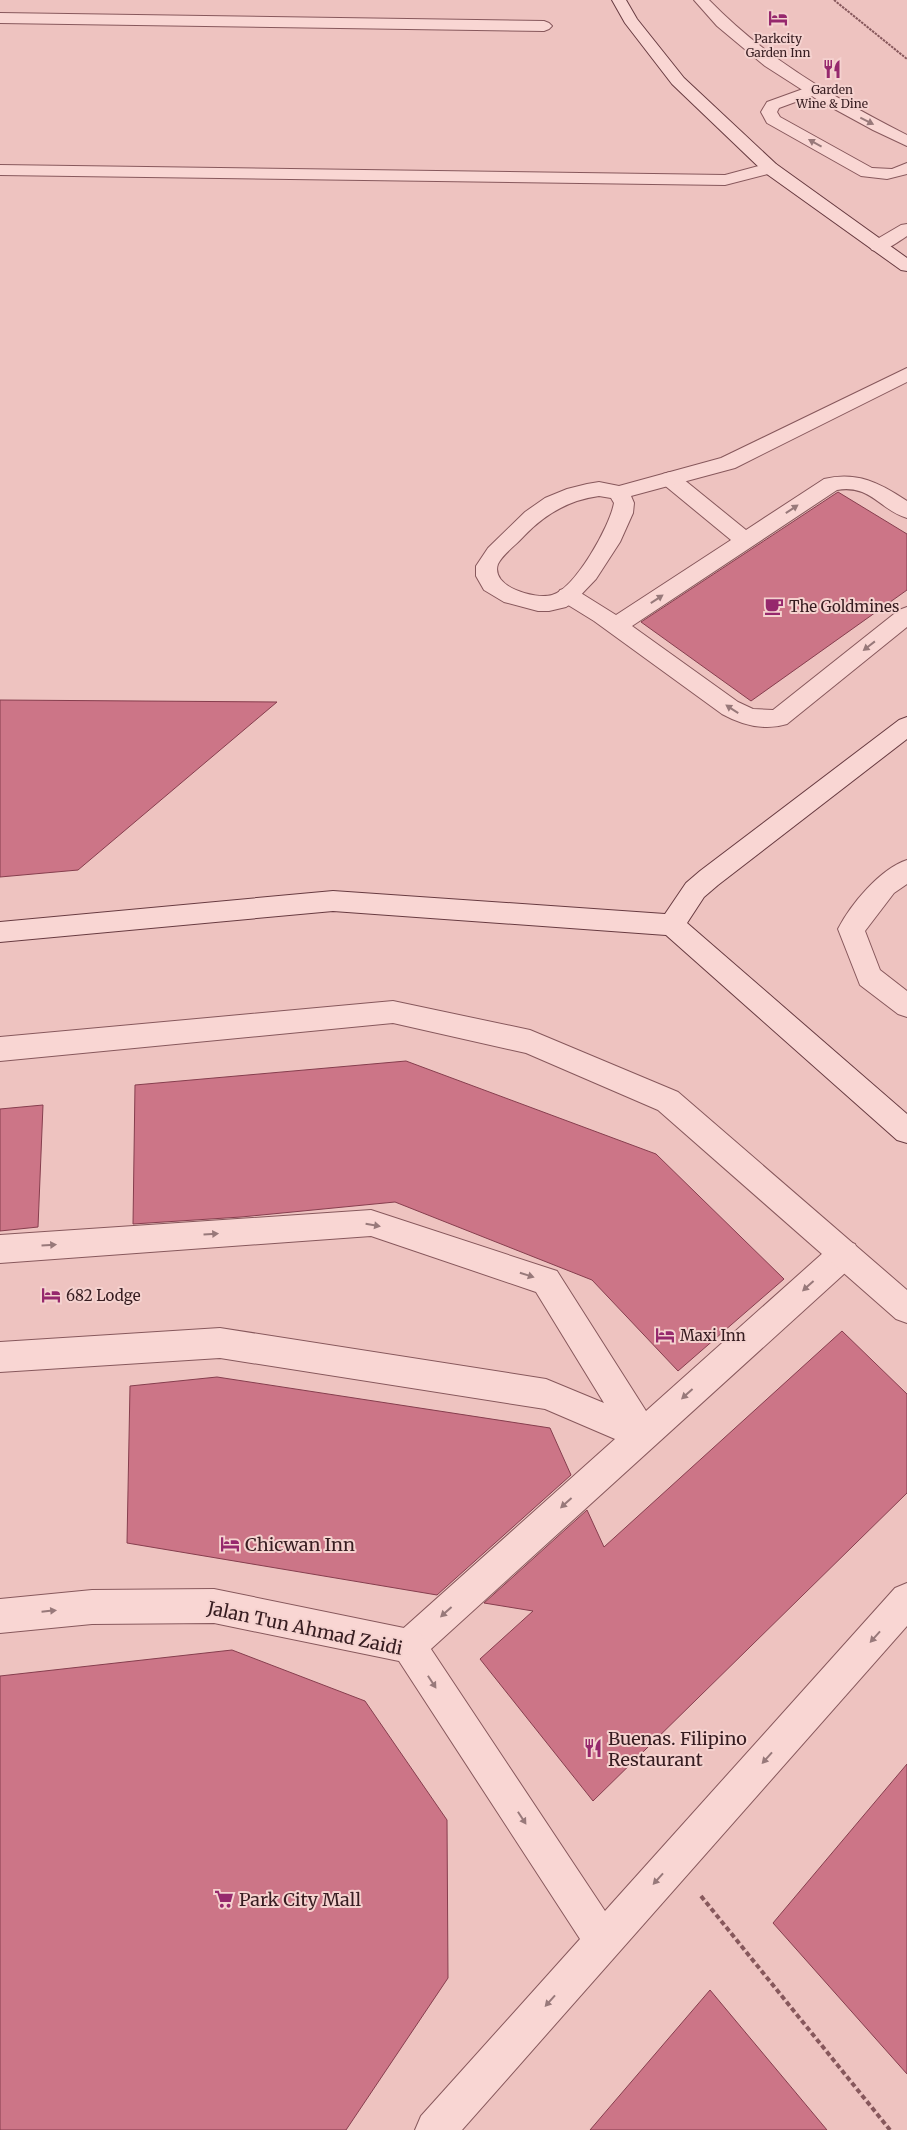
<svg xmlns="http://www.w3.org/2000/svg" width="907" height="2130" font-family="Merriweather,serif">
<style>
.building{fill:#cc7587;stroke:#863e4e}
.lines{fill:none;stroke-linecap:round;stroke-linejoin:round}
.lane-casing{stroke:#87585c;stroke-width:2}
.street-casing{stroke:#87585c;stroke-width:2}
.secondary-casing{stroke:#683b41;stroke-width:2}
.path-far1{stroke:#87585c;stroke-width:2;stroke-dasharray:2.5 1;stroke-linecap:butt}
.path{stroke:#87585c;stroke-width:4;stroke-dasharray:5 3;stroke-linecap:butt}
.lane{fill:#f9d6d3;fill-rule:evenodd}
.street{fill:#f9d6d3;fill-rule:evenodd}
.secondary{fill:#f9d6d3;fill-rule:evenodd}
.oneway{fill:#98797a}
.labels{text-anchor:middle;dominant-baseline:central;stroke-width:4;stroke-linejoin:round;paint-order:stroke}
.far-poi-label{font-size:12px;fill:#361c20;stroke:#f5d2cf}
.poi-label{font-size:15px;fill:#361c20;stroke:#f5d2cf;text-anchor:start}
.near-poi-label{font-size:18px;fill:#361c20;stroke:#f5d2cf;text-anchor:start}
.near-street-label{font-size:18px;fill:#361c20;stroke:#f5d2cf}
</style>
<rect width="100%" height="100%" fill="#eec3c0"/>
<g class="building">
<polygon points="838,492 907,534 907,590 751,701 641,622"/>
<polygon points="0,700 277,702 78,870 0,877"/>
<polygon points="406,1061 656,1154 784,1279 678,1371 592,1280 395,1202 241,1217 133,1224 135,1085"/>
<polygon points="43,1105 38,1227 0,1231 0,1109"/>
<polygon points="842,1331 907,1394 907,1493 593,1801 480,1659 533,1611 484,1603 587,1510 604,1547"/>
<polygon points="217,1377 550,1428 571,1475 437,1595 127,1543 130,1386"/>
<polygon points="232,1650 365,1701 447,1820 448,1978 346,2130 0,2130 0,1676"/>
<polygon points="907,1764 907,2074 773,1923"/>
<polygon points="710,1990 827,2130 590,2130"/>
</g>
<g class="lines">
<g class="lane-casing">
<g id="lane">
<polygon points="814,85 820,87 822,90 820,93 779,108 777,112 780,117 872,168 892,169 907,163 907,174 887,179 861,176 767,123 761,112 767,102"/>
<path d="M670,472L677,474L746,530L824,479C857,471 880,483 907,501V518C880,510 870,484 837,490L632,626L738,702L753,709L773,710L899,610L907,607V627L787,724C765,731 742,725 722,714L594,621L560,600L557,595L560,590L568,588L576,590L616,615L731,540L663,484L660,479L663,474Z"/>
<polygon points="371,1210 557,1271 646,1411 833,1244 844,1240 855,1244 859,1254 855,1264 421,1658 409,1663 397,1658 392,1646 397,1634 615,1439 545,1409 220,1358 0,1372 0,1342 220,1328 546,1379 604,1403 536,1292 371,1236 0,1263 0,1235"/>
</g>
</g>
<g class="street-casing">
<g id="street">
<path d="M694,0H709C766,59 835,98 907,135V146L873,130L818,100L765,66L717,26Z"/>
<polygon points="0,13 544,21 549,23 552,26 549,29 544,31 0,23"/>
<polygon points="770,163 776,164 778,168 776,172 725,185 0,175 0,165 725,175"/>
<path d="M907,224V236C896,243 885,253 872,250L869,246L872,242L901,225Z"/>
<path d="M907,368V382L735,468L631,496L634,503L633,513L620,542L596,579L574,602L566,607L549,611H538L504,602L484,590L476,576V566L488,548L525,512L545,498L567,489L587,484L599,482L619,486L721,458ZM599,496L611,498L614,503C610,526 575,589 552,595C535,600 490,587 498,564C503,554 516,545 524,536C545,514 569,500 599,496Z"/>
<path d="M907,860V884L894,893L865,931L880,970L907,991V1017L898,1014L860,985L838,929C851,904 880,869 907,860Z"/>
<polygon points="393,1001 530,1030 678,1092 907,1290 907,1323 896,1319 658,1110 526,1053 393,1023 0,1061 0,1037"/>
<polygon points="907,1583 907,1626 462,2130 415,2130 421,2116 580,1939 399,1661 214,1623 92,1624 0,1633 0,1599 92,1590 214,1589 409,1629 421,1634 605,1911 895,1588"/>
</g>
</g>
<g class="secondary-casing">
<g id="secondary">
<polygon points="612,0 626,0 637,19 684,78 776,164 907,258 907,271 901,270 764,172 672,84 625,23"/>
<polygon points="907,717 907,739 718,885 704,897 687,923 907,1114 907,1143 897,1140 666,935 333,911 0,942 0,922 333,891 665,914 686,883 700,871 899,720"/>
</g>
</g>
<polyline class="path-far1" points="834,0 907,59"/>
<polyline class="path" points="701,1896 890,2130"/>
<use href="#lane" class="lane"/>
<use href="#street" class="street"/>
<use href="#secondary" class="secondary"/>
</g>
<defs><path id="oneway-solid" d="M-6-.8H1V-3.2L6.5 0L1 3.2V.8H-6Z" transform="scale(1.25)"/></defs>
<g class="oneway">
<use href="#oneway-solid" transform="translate(867 121) rotate(27)"/>
<use href="#oneway-solid" transform="translate(815 143) rotate(-151)"/>
<use href="#oneway-solid" transform="translate(792 509) rotate(-34)"/>
<use href="#oneway-solid" transform="translate(657 599) rotate(-34)"/>
<use href="#oneway-solid" transform="translate(869 646) rotate(142)"/>
<use href="#oneway-solid" transform="translate(732 709) rotate(-147)"/>
<use href="#oneway-solid" transform="translate(373 1225) rotate(10)"/>
<use href="#oneway-solid" transform="translate(211 1234) rotate(-4)"/>
<use href="#oneway-solid" transform="translate(49 1245) rotate(-4)"/>
<use href="#oneway-solid" transform="translate(527 1275) rotate(18)"/>
<use href="#oneway-solid" transform="translate(808 1286) rotate(138)"/>
<use href="#oneway-solid" transform="translate(687 1394) rotate(138)"/>
<use href="#oneway-solid" transform="translate(566 1503) rotate(138)"/>
<use href="#oneway-solid" transform="translate(49 1611) rotate(-6)"/>
<use href="#oneway-solid" transform="translate(446 1612) rotate(138)"/>
<use href="#oneway-solid" transform="translate(875 1637) rotate(132)"/>
<use href="#oneway-solid" transform="translate(432 1682) rotate(57)"/>
<use href="#oneway-solid" transform="translate(767 1758) rotate(132)"/>
<use href="#oneway-solid" transform="translate(522 1818) rotate(57)"/>
<use href="#oneway-solid" transform="translate(658 1879) rotate(132)"/>
<use href="#oneway-solid" transform="translate(550 2001) rotate(132)"/>
</g>
<defs>
<g id="hotel-bare" transform="scale(1.5)"><path d="M-6-4.5h1.5V1H6V5H4.5V3h-9V5H-6ZM-4 0a1.8 1.8 0 1 1 3.6 0ZM.5 0V-2.5h3Q6-2.5 6 0Z" fill="#96286d" stroke="#f5d2cf" stroke-width="2.5" paint-order="stroke"/></g>
<g id="restaurant-bare" transform="scale(1.5)"><path d="M-5-6h1v4h1v-4h1v4h1v-4h1v5L-1.5 .5V6h-2V.5L-5-1ZM5-6V6H3V1.5H1.5Q1.5-4 5-6Z" fill="#96286d" stroke="#f5d2cf" stroke-width="2.5" paint-order="stroke"/></g>
<g id="cafe-bare" transform="scale(1.5)"><path d="M-5.5-4.5H6V0H3Q3 3.5 0 3.5H-2.5Q-5.5 3.5-5.5 0ZM3-3.2v2h1.7v-2ZM-6 4.5H4V6H-6Z" fill="#96286d" stroke="#f5d2cf" stroke-width="2.5" paint-order="stroke"/></g>
<g id="supermarket-bare" transform="scale(1.5)"><path d="M-6-5.5h2.5l.6 2H6L4.5 2H-2.5L-4.4-4H-6ZM-1.5 3.2a1.3 1.3 0 1 0 .1 0ZM3 3.2a1.3 1.3 0 1 0 .1 0Z" fill="#96286d" stroke="#f5d2cf" stroke-width="2.5" paint-order="stroke"/></g>
</defs>
<g fill-rule="evenodd">
<use href="#hotel-bare" x="778" y="18"/>
<use href="#restaurant-bare" x="832" y="69"/>
<use href="#cafe-bare" x="774" y="606"/>
<use href="#hotel-bare" x="51" y="1295"/>
<use href="#hotel-bare" x="665" y="1335"/>
<use href="#hotel-bare" x="230" y="1544"/>
<use href="#restaurant-bare" x="593" y="1748"/>
<use href="#supermarket-bare" x="224" y="1899"/>
</g>
<g class="labels">
<g class="far-poi-label">
<text x="778" y="38">Parkcity<tspan x="778" dy="14">Garden Inn</tspan></text>
<text x="832" y="89">Garden<tspan x="832" dy="14">Wine &amp; Dine</tspan></text>
</g>
<g class="poi-label">
<text x="789" y="606">The Goldmines</text>
<text x="66" y="1295">682 Lodge</text>
<text x="680" y="1335">Maxi Inn</text>
</g>
<g class="near-poi-label">
<text x="245" y="1544">Chicwan Inn</text>
<text x="608" y="1738">Buenas. Filipino<tspan x="608" dy="21">Restaurant</tspan></text>
<text x="239" y="1899">Park City Mall</text>
</g>
<g class="near-street-label">
<text transform="translate(305 1628) rotate(12)">Jalan Tun Ahmad Zaidi</text>
</g>
</g>
</svg>
